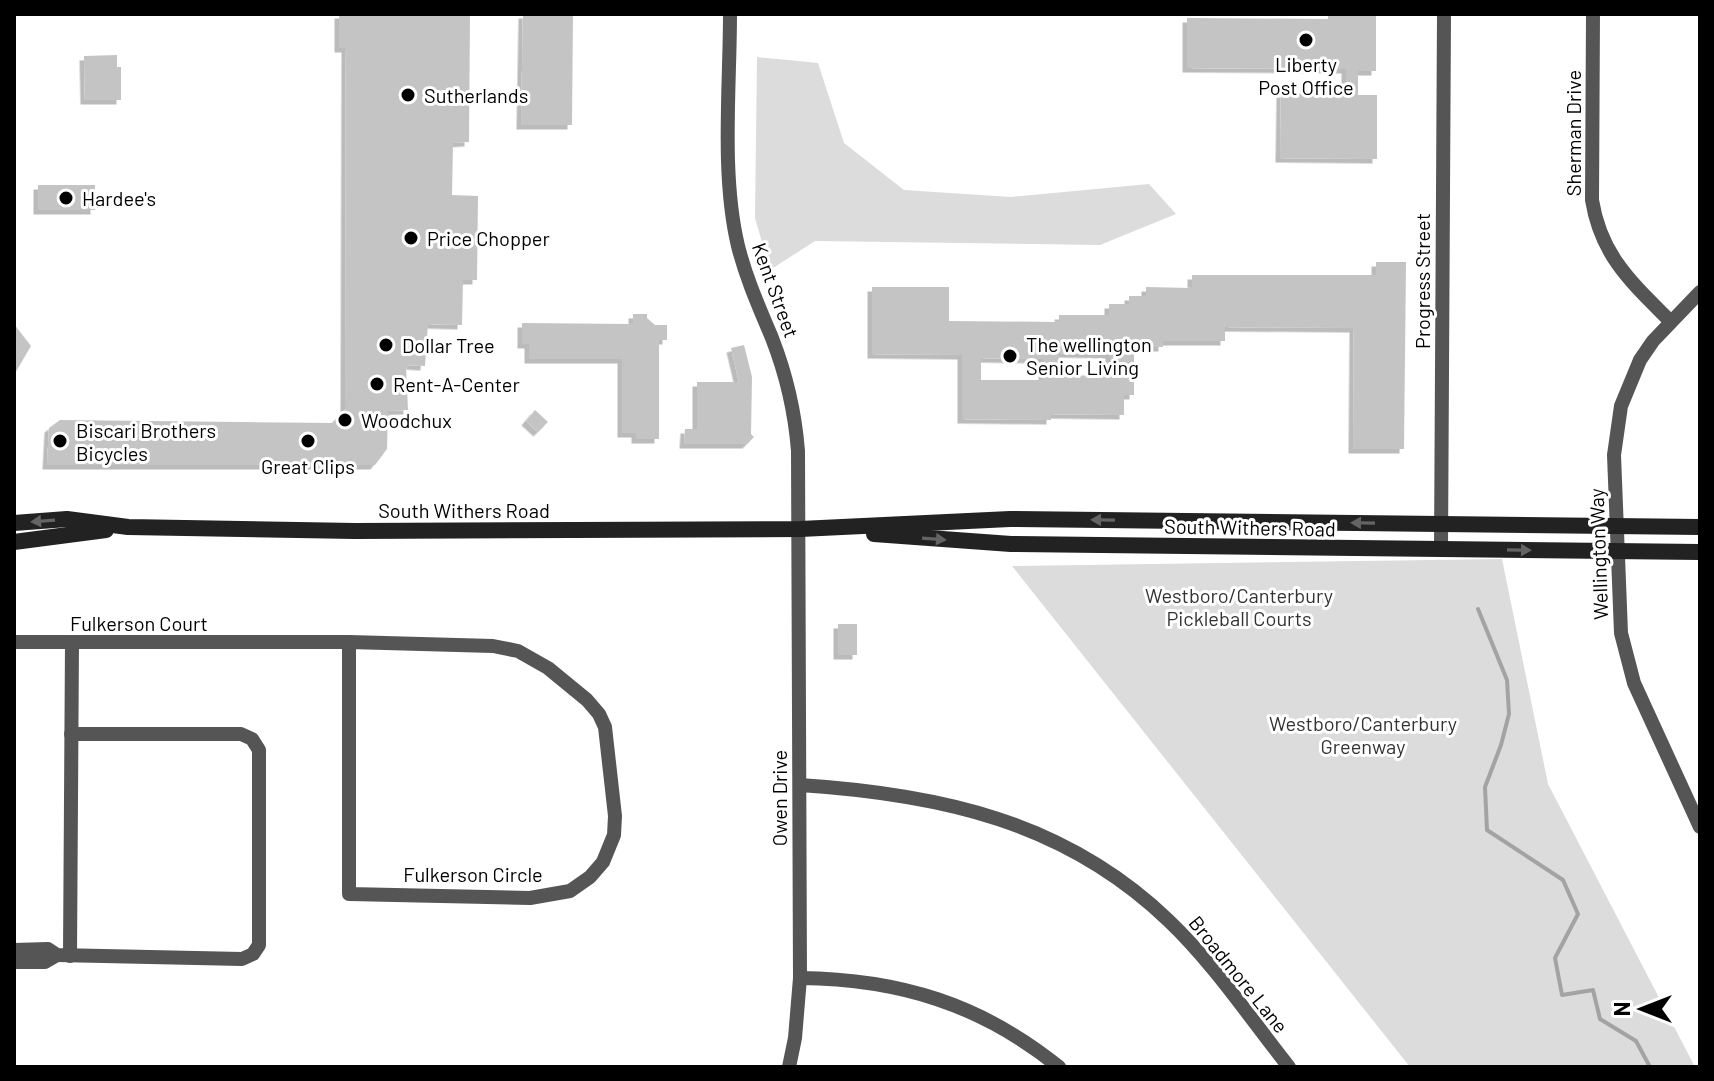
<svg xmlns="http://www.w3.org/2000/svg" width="1714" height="1081" font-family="Barlow,sans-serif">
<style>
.green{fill:#dcdcdc}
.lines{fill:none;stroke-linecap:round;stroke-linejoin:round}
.stream{stroke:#a3a3a3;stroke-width:4}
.building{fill:#c4c4c4;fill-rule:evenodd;filter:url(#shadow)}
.street{stroke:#555;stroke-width:14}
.secondary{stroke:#222;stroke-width:16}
.oneway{fill:#646464}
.poi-dot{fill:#000;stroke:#fff;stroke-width:3}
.labels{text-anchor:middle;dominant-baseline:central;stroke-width:6;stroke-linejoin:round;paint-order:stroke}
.poi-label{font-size:20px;fill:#000;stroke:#fff;text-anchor:start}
.street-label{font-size:20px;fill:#000;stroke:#fff}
.park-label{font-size:20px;fill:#333;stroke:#fff}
</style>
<defs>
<filter id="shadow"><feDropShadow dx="-4.5" dy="4.5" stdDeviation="0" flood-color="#0004"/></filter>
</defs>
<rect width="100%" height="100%" fill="#fff"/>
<g class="green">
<polygon points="757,57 818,63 844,143 904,190 1011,197 1149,184 1176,214 1100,245 815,241 770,270 755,218"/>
<polygon points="1502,559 1548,784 1695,1067 1410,1067 1012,566"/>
</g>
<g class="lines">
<polyline class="stream" points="1478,609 1507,680 1509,714 1501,745 1485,787 1487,830 1563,880 1578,914 1555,958 1562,995 1593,990 1600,1019 1636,1041 1650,1067"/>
</g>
<g class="building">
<polygon points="339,14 470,14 469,142 453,143 452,195 478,196 477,280 463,280 462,325 428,324 425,366 406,365 408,410 388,411 387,449 375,465 47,465 49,428 60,420 332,423 345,410 346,48 339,48"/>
<polygon points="523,14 573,14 572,125 521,125"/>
<polygon points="1328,16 1376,16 1376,71 1358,71 1358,95 1377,95 1377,159 1280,158 1281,93 1346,94 1346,69 1187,68 1187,18 1328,19"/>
<polygon points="117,55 117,67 121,67 121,100 85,100 84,56"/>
<rect x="38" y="185" width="57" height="25"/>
<path d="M1376,262H1406L1404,449H1353L1354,328L1225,327V341H1163V347H1134V395H1124V415L1051,414V420L962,419V355L872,354V287H949V321L1059,322V315H1109V304H1129V296H1146V287L1192,288V275H1376ZM1059,353L1110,354V376L1058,375ZM981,358L1043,359V380H981Z"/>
<polygon points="633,314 647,314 647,318 655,325 667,325 667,340 659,340 659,439 636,439 636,433 622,433 622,359 529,359 529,344 522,344 522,323 633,324"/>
<polygon points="14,324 31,346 14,375"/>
<polygon points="744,345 752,377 751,434 754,437 747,444 684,444 685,429 697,429 697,382 739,382 731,348"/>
<polygon points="535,410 548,422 538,432 526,421"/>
<rect x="838" y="624" width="19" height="31"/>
</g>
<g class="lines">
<g class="street">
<path d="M730,14C730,87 721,175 738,246C746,278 759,307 772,338C786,374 795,412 798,451L800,978L795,1038L789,1067"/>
<path d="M1593,14L1592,200C1601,256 1632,283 1670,321"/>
<polyline points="1700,292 1653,341 1640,360 1621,406 1614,455 1621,633 1634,683 1700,827"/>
<polyline points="1441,549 1444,14"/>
<polyline points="14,642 349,642"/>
<polygon points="349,642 493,646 518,651 548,668 587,700 599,714 605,727 615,816 614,835 603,862 590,877 570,891 530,898 349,894"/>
<path d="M800,785C939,794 1065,821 1169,921C1214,964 1250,1018 1289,1067"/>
<polyline points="14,950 48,949 57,955 242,959 253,954 259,945 259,750 252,739 241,734 71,734"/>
<polyline points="70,956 72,643"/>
<polyline points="14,962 45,962 57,955"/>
<path d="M800,978C899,979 981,1004 1059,1067"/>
</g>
<g class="secondary">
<polyline points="14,523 67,519 128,527 355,531 800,529 1010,519 1700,527"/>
<polyline points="874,534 1011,544 1700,552"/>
<polyline points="14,542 106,530"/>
</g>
</g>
<defs><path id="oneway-solid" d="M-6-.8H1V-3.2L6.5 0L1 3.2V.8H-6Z" transform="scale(2)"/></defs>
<g class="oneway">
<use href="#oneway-solid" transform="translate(1103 520) rotate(-179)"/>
<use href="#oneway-solid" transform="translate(43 521) rotate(176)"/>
<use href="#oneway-solid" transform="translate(1363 523) rotate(-179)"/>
<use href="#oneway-solid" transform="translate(934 539) rotate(4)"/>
<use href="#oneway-solid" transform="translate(1519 550) rotate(1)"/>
</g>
<g class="poi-dot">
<circle cx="1306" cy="40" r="8"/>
<circle cx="408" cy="95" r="8"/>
<circle cx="66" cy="198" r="8"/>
<circle cx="411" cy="238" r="8"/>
<circle cx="386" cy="345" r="8"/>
<circle cx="1010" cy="356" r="8"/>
<circle cx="377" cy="384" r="8"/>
<circle cx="345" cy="420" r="8"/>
<circle cx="60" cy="441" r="8"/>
<circle cx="308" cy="441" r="8"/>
</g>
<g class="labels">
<g class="poi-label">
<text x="1306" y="64" text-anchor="middle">Liberty<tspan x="1306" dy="23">Post Office</tspan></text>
<text x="424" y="95">Sutherlands</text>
<text x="82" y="198">Hardee's</text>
<text x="427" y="238">Price Chopper</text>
<text x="1026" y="344">The wellington<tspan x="1026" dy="23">Senior Living</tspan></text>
<text x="402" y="345">Dollar Tree</text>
<text x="393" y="384">Rent-A-Center</text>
<text x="361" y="420">Woodchux</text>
<text x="76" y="430">Biscari Brothers<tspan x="76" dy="23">Bicycles</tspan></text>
<text x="308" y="466" text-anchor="middle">Great Clips</text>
</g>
<g class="street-label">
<text transform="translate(1573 133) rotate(-90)">Sherman Drive</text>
<text transform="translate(1422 281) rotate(-90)">Progress Street</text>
<text transform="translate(776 290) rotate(70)">Kent Street</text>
<text x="464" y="510">South Withers Road</text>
<text transform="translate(1250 527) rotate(1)">South Withers Road</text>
<text transform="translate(1598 554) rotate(-92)">Wellington Way</text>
<text x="139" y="623">Fulkerson Court</text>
<text transform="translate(779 798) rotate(-90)">Owen Drive</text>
<text x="473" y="874">Fulkerson Circle</text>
<text transform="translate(1239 974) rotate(51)">Broadmore Lane</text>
</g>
<g class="park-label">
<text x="1239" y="595">Westboro/Canterbury<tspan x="1239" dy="23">Pickleball Courts</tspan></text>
<text x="1363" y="723">Westboro/Canterbury<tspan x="1363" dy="23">Greenway</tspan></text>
</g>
</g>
<rect width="1714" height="1081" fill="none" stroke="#000000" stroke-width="32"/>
<g transform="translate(1642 1009) rotate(270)" stroke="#ffffff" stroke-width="6" paint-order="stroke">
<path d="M0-6L14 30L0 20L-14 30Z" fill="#000000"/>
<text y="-12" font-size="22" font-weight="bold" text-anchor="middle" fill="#000000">N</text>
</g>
</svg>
